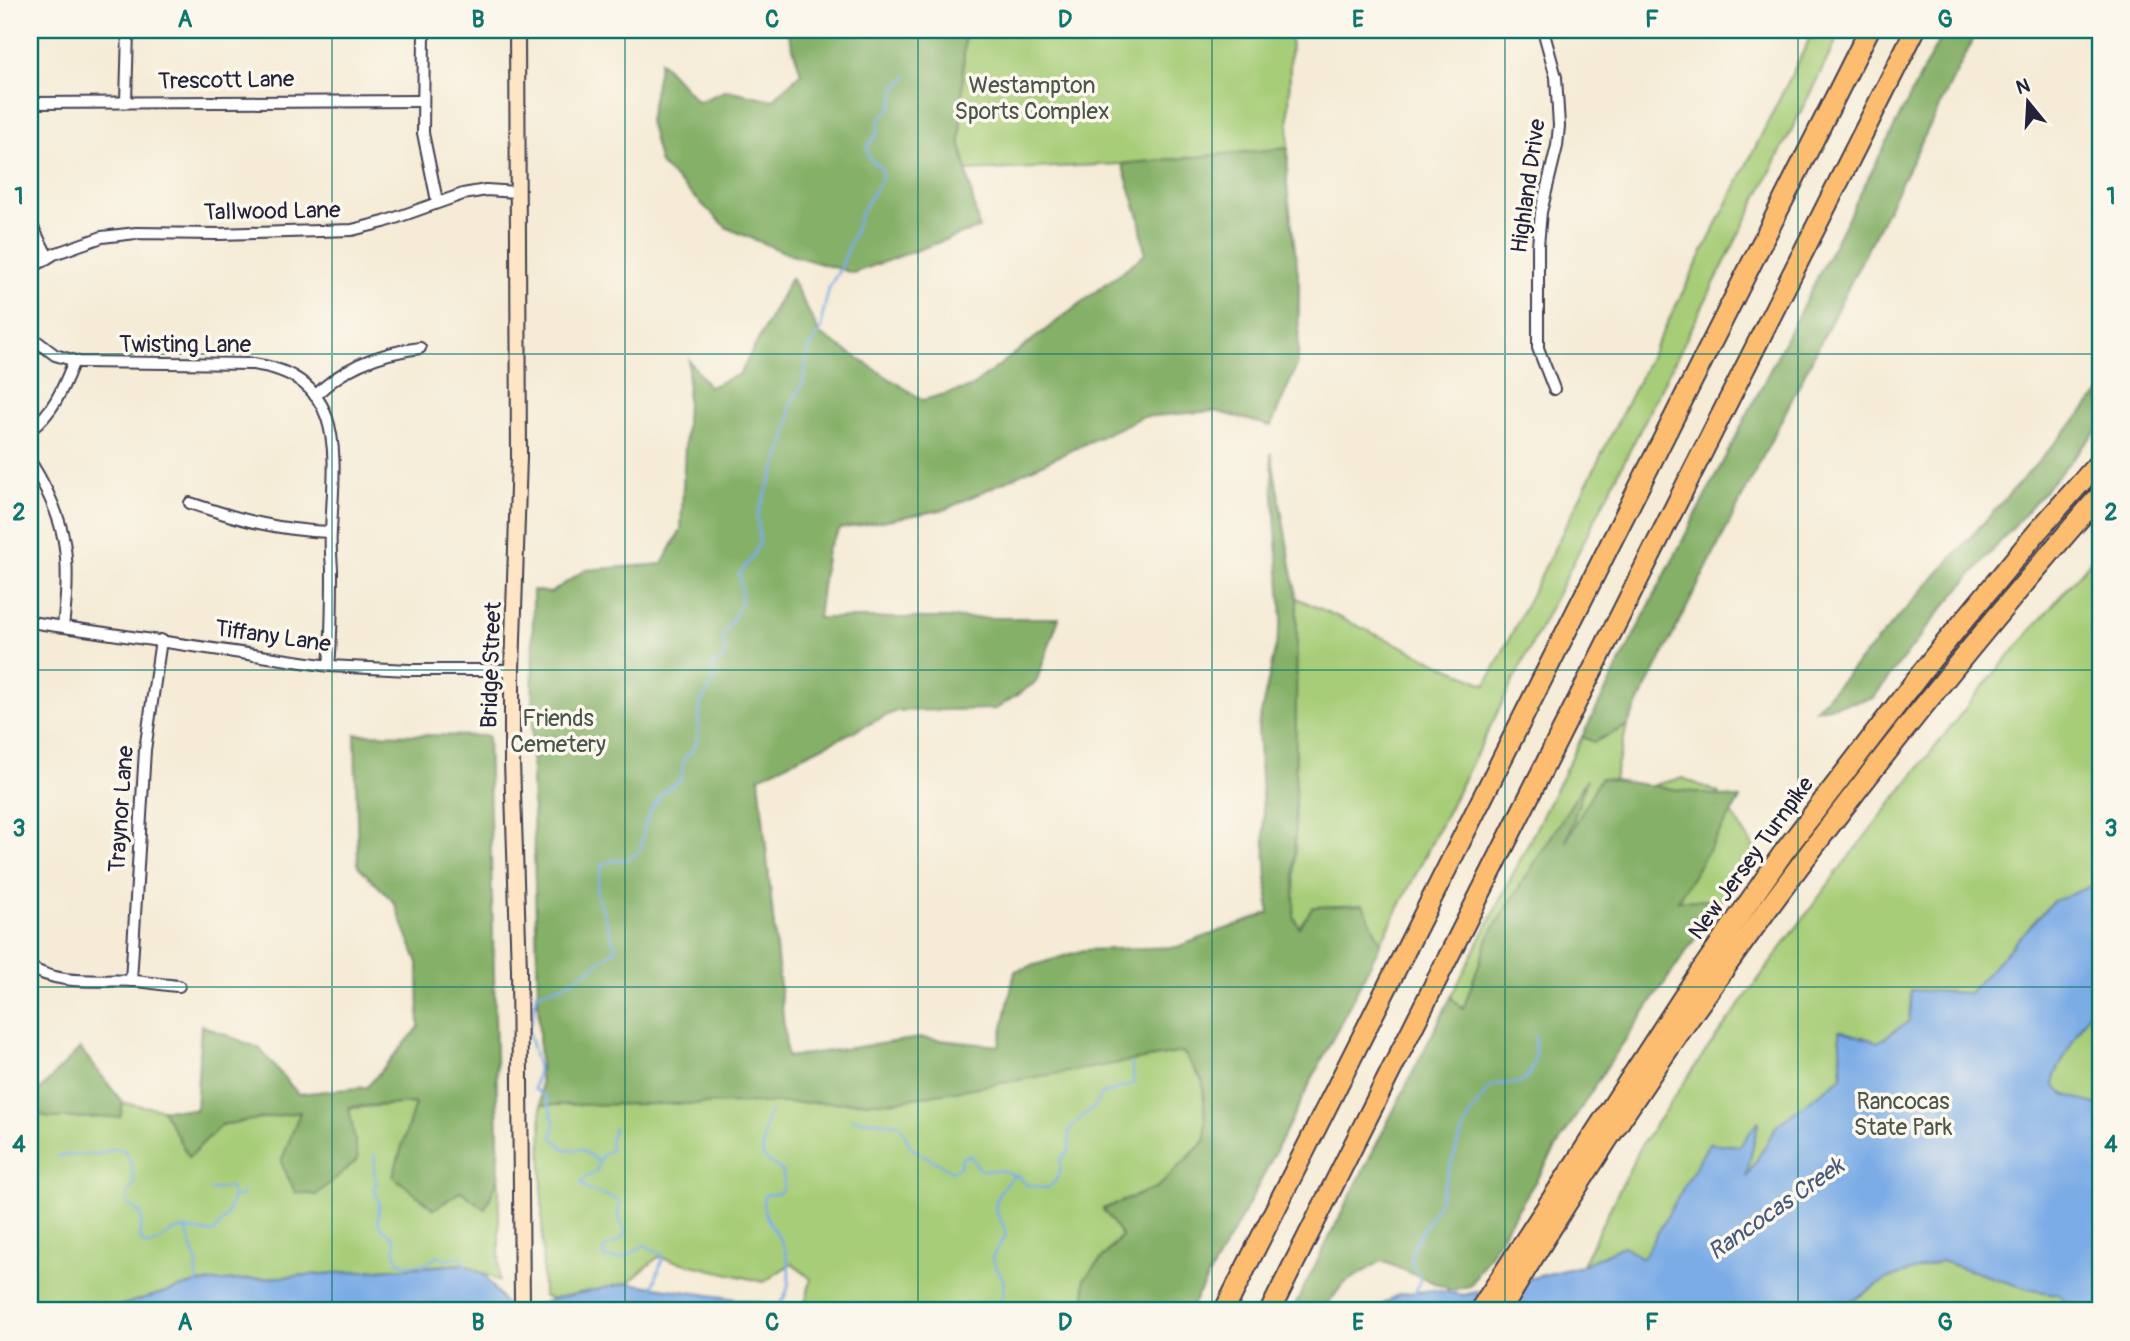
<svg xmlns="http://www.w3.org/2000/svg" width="2130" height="1341" font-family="Pangolin,sans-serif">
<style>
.green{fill:#a7cd78;stroke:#64785a;stroke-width:2}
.forest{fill:#85b068;stroke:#546952;stroke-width:2}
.water{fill:#7bace6;stroke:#4e6790;stroke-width:2}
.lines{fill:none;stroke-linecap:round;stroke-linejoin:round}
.stream{stroke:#7bace6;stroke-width:2.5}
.street-casing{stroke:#424052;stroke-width:14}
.secondary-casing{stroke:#424052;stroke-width:18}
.highway-casing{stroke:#424052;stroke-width:23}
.street{stroke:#fff;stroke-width:10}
.secondary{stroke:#fee5c5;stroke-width:14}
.highway{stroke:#fcbd6f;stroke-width:19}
.grid{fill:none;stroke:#0f766e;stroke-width:2;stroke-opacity:0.55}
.labels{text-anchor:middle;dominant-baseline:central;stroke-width:7;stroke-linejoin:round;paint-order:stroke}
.street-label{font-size:23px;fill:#22223b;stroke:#fbf7ec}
.park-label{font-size:23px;fill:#4a554d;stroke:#fbf7ec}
.water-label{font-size:24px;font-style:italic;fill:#46597f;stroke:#fbf7ec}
.neatline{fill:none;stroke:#0f766e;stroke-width:2.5}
.grid-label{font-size:23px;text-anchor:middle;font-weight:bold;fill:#0f766e}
</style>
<rect width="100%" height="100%" fill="#fbf7ec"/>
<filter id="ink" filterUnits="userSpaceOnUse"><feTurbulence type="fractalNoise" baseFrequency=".0143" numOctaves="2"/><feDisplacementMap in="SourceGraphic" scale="14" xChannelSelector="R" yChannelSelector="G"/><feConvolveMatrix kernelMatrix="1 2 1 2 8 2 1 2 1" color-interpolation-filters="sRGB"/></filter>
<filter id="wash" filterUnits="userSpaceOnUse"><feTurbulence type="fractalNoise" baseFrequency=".00686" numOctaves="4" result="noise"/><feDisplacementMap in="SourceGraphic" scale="28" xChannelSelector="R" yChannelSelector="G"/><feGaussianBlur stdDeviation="1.57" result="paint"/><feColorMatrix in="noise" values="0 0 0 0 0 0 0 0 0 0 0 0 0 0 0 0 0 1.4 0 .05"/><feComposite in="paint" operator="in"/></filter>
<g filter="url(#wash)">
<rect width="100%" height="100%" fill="#f5ebd6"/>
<g class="green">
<polygon points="965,30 1291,30 1288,148 1122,164 967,171 960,141"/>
<polygon points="1814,30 1842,30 1381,943 1362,905 1299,927 1294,917 1297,598 1486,685"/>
<polygon points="2100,550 2100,1311 1559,1311 1642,1144 1705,1052 1841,867 1975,696"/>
<polygon points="1627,726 1605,816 1636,789 1683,778 1719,793 1756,851 1721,901 1581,898 1562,854 1585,783 1489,936 1463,1010 1451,997 1582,737 1594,742"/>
<polygon points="1184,1052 1203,1082 1206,1140 1158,1187 1103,1209 1122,1235 1084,1279 1086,1303 1101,1311 809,1311 804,1309 811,1279 792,1263 764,1282 658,1257 628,1283 552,1299 543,1296 541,1105 890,1101"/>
<polygon points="123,1103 162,1109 189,1157 220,1125 301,1112 415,1103 461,1191 485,1208 499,1177 499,1281 463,1264 196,1283 102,1311 30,1311 30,1110 49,1118 120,1117"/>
</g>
<g class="forest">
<polygon points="793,30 965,30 960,141 979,228 853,273 791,255 727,228 660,164 649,121 660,61 698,102 727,90 773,100 801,73 788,32"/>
<polygon points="1944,30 1978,30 1627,726 1594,742 1582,737"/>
<polygon points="1288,148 1287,185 1299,283 1298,363 1271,426 1215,411 1142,417 946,509 840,529 827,549 818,618 1059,618 1036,682 996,709 896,711 759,777 787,1057 921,1038 999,1046 1015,971 1084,950 1177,947 1269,913 1258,727 1282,618 1271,453 1297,598 1294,917 1299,927 1313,907 1363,905 1381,943 1253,1196 1189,1311 1101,1311 1086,1303 1084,1279 1122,1236 1103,1209 1158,1187 1206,1140 1203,1082 1183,1052 890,1102 541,1105 532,777 533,590 550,593 585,570 662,564 681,530 689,360 709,387 740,374 791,278 820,334 923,400 971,387 1145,254 1139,217 1122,164"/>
<polygon points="2100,393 2100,427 1941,610 1873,698 1815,710"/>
<polygon points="355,734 488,736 499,1177 485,1209 461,1191 434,1209 393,1176 415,1103 349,1107 358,1159 316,1195 295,1192 281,1162 300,1112 221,1125 189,1157 162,1109 196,1110 201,1025 259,1048 298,1094 367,1087 419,1027 418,963 394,902 358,866"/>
<polygon points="1600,778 1740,799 1678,900 1721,901 1606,1068 1470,1286 1451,1290 1382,1261 1343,1284 1323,1311 1292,1311 1451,997 1463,1009 1489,936 1587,779 1566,842"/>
<polygon points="80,1048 123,1103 120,1117 49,1118 30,1110 30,1078 39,1091"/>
</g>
<g class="water">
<polygon points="2100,883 2100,995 2082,1024 2055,1075 2054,1086 2064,1094 2100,1106 2100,1311 2073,1311 2058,1294 2031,1290 1941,1261 1887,1279 1836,1311 1373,1311 1399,1294 1434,1290 1464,1295 1580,1266 1623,1246 1643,1258 1709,1143 1740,1146 1759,1120 1746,1178 1777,1125 1842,1077 1839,1030 1878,1042 1909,1021 1911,990 1969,993 2053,901"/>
<polygon points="464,1264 485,1276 510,1311 102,1311 196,1283"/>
<polygon points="628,1283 804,1309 809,1311 528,1311 552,1299"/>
</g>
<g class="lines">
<g class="stream">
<path d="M771,1111C766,1117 760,1150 764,1157C768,1164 777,1166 783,1172L784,1187L779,1193L765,1195C757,1211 776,1230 783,1245C790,1262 793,1289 780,1303L781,1311"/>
<path d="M851,1119L900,1124L911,1148L952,1171L960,1167L962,1158L970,1155L980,1170L1005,1171L1014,1176H1018L1027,1185L1047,1188C1057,1184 1061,1170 1061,1159L1069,1151V1131L1082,1116L1094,1108L1102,1094L1134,1083L1132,1064"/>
<polyline points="614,1128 610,1143 611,1150 602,1155 596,1172 584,1179 581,1183 586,1189 617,1199 620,1203 618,1215 626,1233 621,1239 604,1249 604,1258 622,1259 645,1245 662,1255 662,1260 653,1287"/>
<path d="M375,1155L374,1172L377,1183L374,1187L379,1203L378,1222L381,1227L394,1238L395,1252L399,1262C412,1267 431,1265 438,1255L446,1260L455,1257L461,1258L466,1268"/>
<path d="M57,1156L100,1154L114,1149L124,1150L131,1163L134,1182C123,1205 121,1198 141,1214C143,1222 139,1228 140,1236C146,1258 166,1233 176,1230C188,1227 201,1234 214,1232L226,1217L233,1197L241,1196L242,1192"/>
<path d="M598,1161L581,1149L566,1150L552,1137L555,1125L546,1097L534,1089L538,1068L528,1030L533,1016L536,994L564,985L586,972L616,949L596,892L602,866L607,862L627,859L640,852L645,824L650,812L663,792L681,780L684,759L694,748L698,737L700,705L714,680L712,666L722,660L726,655L722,639C735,611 747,609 739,574L752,558L760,541L757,516L781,454L790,420V406L803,383L808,351L822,328V318L829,288L842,265L861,213L882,178V169L869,158L867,146L876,136L880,119L892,106L897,87L907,77"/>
<polyline points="211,1190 230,1187 233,1197"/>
<polyline points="186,1229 197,1263 197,1284"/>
<path d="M1415,1293L1420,1279C1418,1272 1411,1267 1411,1259C1412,1239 1430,1223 1437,1205C1454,1161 1458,1124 1491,1086C1499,1082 1505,1085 1513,1084C1537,1080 1536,1053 1535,1036"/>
<path d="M988,1311L991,1305L1002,1299C1008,1276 998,1275 992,1257L1006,1235C1005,1227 1002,1224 999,1218C989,1203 1002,1186 1014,1176"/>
</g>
</g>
</g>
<g filter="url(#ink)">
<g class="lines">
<g class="street-casing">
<g id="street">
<polyline points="424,30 423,133 437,201"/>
<polyline points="1543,30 1556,77 1559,126 1557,146 1541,212 1538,246 1538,348 1554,389"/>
<polyline points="126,102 128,30"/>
<polyline points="30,103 423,101"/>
<polyline points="30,222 48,257"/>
<polyline points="30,269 54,254 102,237 136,233 218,234 352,230 384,222 463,194 486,190 517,192"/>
<path d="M30,336L55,355L79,362L253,364C349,377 334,459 331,531C330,543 331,556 332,569C332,601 332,634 329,666"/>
<path d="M315,396C343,367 379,353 420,348"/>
<path d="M30,430C54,412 63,388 74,361"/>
<path d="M30,461C67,520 72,558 63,626"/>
<path d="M190,503C241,520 277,530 330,532"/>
<polyline points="30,622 329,666 409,670 512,670"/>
<path d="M30,967C60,986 100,979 134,981C149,982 164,985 179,986"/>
<polyline points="131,981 145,750 161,640"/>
</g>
</g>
<g class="secondary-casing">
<polyline id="secondary" points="517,30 519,457 512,670 512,763 519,969 522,1302"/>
</g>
<g class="highway-casing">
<g id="highway">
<polyline points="1224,1311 1869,30"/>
<polyline points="1270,1311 1915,30"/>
<polyline points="1479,1311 1691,985 1783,853 1932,659 2038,531 2100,461"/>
<path d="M1501,1311C1673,1020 1878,750 2100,495"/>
</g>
</g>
<use href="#street" class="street"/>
<use href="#secondary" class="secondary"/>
<use href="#highway" class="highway"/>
</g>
</g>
<path class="grid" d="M332,30V1311M625,30V1311M918,30V1311M1212,30V1311M1505,30V1311M1798,30V1311M30,354H2100M30,670H2100M30,987H2100"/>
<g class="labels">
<g class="street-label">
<text transform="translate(226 80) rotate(-1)">Trescott Lane</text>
<text transform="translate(1528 186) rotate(-82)">Highland Drive</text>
<text transform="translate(272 211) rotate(-1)">Tallwood Lane</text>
<text x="185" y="344">Twisting Lane</text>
<text transform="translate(273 636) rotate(8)">Tiffany Lane</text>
<text transform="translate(491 665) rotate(-88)">Bridge Street</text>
<text transform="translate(121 809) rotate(-86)">Traynor Lane</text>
<text transform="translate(1751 858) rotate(-54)">New Jersey Turnpike</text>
</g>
<g class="park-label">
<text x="1032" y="85">Westampton<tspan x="1032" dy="26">Sports Complex</tspan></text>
<text x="558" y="718">Friends<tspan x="558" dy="26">Cemetery</tspan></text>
<text x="1903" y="1101">Rancocas<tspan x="1903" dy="26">State Park</tspan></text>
</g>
<g class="water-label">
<text transform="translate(1776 1209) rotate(-35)">Rancocas Creek</text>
</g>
</g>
<rect width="2130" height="1341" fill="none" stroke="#fbf7ec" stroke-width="77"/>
<g transform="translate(2028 102) rotate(342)" stroke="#fbf7ec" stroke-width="5" paint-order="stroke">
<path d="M0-5L12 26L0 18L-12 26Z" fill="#22223b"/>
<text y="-10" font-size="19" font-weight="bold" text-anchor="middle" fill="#22223b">N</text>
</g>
<rect x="38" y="38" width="2054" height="1264" class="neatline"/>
<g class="grid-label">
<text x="185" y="27">A</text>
<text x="478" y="27">B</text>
<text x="772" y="27">C</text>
<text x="1065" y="27">D</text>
<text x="1358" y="27">E</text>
<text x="1652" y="27">F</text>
<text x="1945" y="27">G</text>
<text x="19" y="204">1</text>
<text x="2111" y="204">1</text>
<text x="19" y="520">2</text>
<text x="2111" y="520">2</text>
<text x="19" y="836">3</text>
<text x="2111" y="836">3</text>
<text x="19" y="1152">4</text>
<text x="2111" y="1152">4</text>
<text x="185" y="1330">A</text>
<text x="478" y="1330">B</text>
<text x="772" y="1330">C</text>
<text x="1065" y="1330">D</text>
<text x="1358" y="1330">E</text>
<text x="1652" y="1330">F</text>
<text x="1945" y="1330">G</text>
</g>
</svg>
